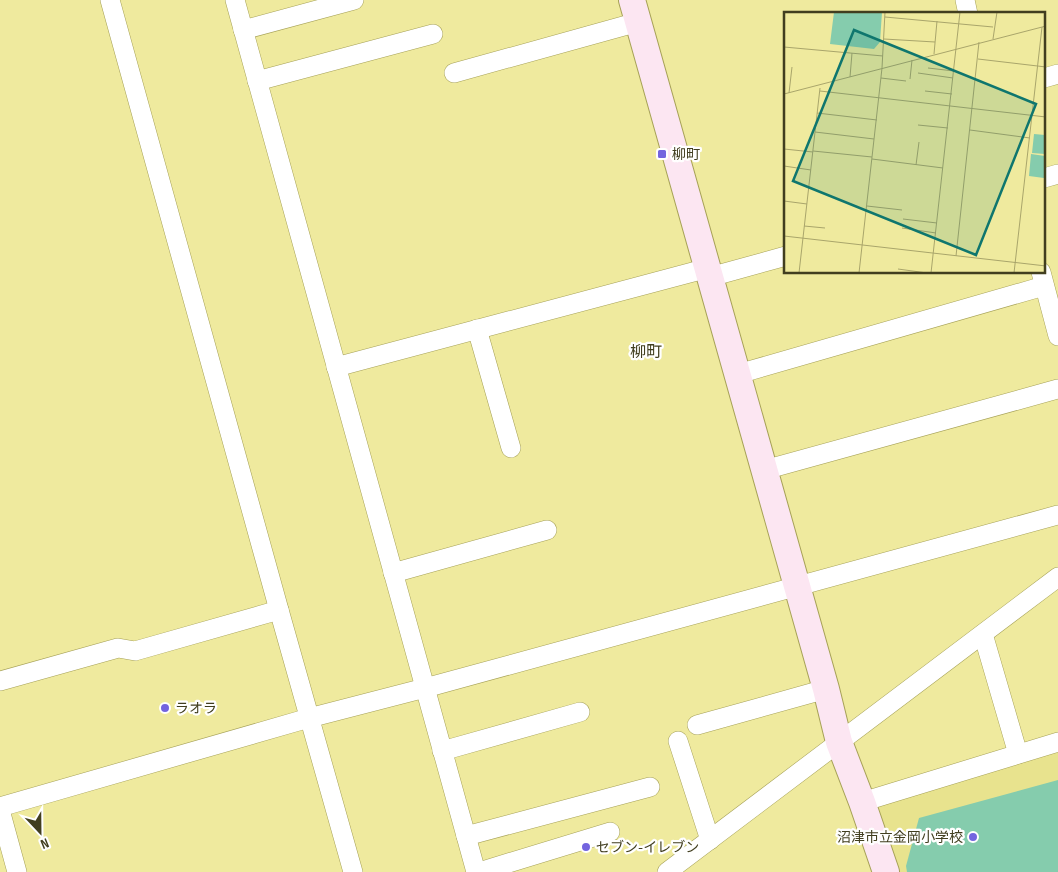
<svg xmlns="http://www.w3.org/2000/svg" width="1058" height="872" font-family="'Sofia Sans Condensed','Noto Sans JP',sans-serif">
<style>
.built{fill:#e8e38e}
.green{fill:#85ccad}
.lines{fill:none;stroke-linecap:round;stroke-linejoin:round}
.street-casing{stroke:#a6a157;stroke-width:20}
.secondary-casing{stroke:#a6a157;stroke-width:28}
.street{stroke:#fff;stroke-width:19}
.secondary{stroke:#fce6f2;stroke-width:26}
.poi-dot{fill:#7364df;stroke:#fff;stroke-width:2}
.labels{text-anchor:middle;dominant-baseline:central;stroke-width:4.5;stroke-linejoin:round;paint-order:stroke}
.poi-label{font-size:14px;fill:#413e1f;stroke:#fff;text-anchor:start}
.quarter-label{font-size:16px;fill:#413e1f;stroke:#fff}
.inset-road{fill:none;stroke:#a9a56b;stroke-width:1}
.view{fill:#0f766e;fill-opacity:0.15;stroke:#0f766e;stroke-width:2.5}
.inset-edge{fill:none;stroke:#413e1f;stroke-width:2.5}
</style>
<rect width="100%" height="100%" fill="#efea9e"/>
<polygon class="built" points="1058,747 1058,872 900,872 876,802"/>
<polygon class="green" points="1058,780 1058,872 907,872 906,866 919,818"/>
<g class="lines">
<g class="street-casing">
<g id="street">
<polyline points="110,0 279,610 353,872"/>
<polyline points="235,0 476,872"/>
<polyline points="965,0 968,14"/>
<polyline points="243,30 354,0"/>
<polyline points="454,73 638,22"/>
<polyline points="1044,78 1058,74"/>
<polyline points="257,81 433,34"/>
<polyline points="1044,178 1058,174"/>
<polyline points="1041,272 1058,336"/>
<polyline points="710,277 786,256"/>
<polyline points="477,329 511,448"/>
<polyline points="336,367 708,268"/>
<polyline points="738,374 1044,286"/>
<polyline points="764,470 1058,389"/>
<polyline points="393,573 547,530"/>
<polyline points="983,634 1018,754"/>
<polyline points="0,681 118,648 135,651 279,610"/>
<polyline points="697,725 826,689"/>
<polyline points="678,741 710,840"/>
<polyline points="442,751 580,712"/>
<polyline points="862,802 1058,742"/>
<polyline points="0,807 309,718 425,688 1058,515"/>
<polyline points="0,810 17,872"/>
<polyline points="466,836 650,787"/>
<polyline points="479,872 610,832"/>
<polyline points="667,872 1058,577"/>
</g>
</g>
<g class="secondary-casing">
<polyline id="secondary" points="632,0 826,689 839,742 862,802 886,872"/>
</g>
<use href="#street" class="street"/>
<use href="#secondary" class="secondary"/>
</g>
<g class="poi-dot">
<rect x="657" y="149" width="10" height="10" rx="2.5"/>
<circle cx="165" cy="708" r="5"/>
<circle cx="973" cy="837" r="5"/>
<circle cx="586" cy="847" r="5"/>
</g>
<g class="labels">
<g class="poi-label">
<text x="672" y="154">柳町</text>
<text x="175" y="708">ラオラ</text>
<text x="963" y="837" text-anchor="end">沼津市立金岡小学校</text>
<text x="596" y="847">セブン-イレブン</text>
</g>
<g class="quarter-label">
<text x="646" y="352">柳町</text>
</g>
</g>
<g transform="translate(784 12)">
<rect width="261" height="261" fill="#efea9e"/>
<path d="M50,0H98L96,30L90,37L46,32ZM250,122L261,123V142L248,141ZM247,142L261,144V170L260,166L245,164Z" fill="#85ccad"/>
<path class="inset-road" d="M101,5L209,15M100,27L151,30M209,27L213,0M0,35L99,44M150,42L153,9M194,47L262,55M144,56L170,59M134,61L169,66M66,65L68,41M97,66L122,69M126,67L128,48M36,79L262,105M141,79L168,82M5,81L8,55M0,82L262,14M33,101L93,108M134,113L164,116M186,118L246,126M31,120L90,127M0,137L29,140M29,139L88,145M88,147L159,156M132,153L135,130M0,154L27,158M0,189L23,192M83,194L118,198M119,207L153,211M20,214L41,216M118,216L152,221M0,224L262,254M172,244L195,30M114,257L143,261M15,261L36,76M75,261L98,56L101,0M147,261L176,0M230,261L258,15"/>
<path class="view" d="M70,18L252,92L192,243L9,169Z"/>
<rect width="261" height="261" class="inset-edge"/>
</g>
<g transform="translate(40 832) rotate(158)" stroke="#ffffff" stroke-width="4" paint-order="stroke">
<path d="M0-4L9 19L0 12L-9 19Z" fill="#413e1f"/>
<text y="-8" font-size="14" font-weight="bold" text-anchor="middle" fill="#413e1f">N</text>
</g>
</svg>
